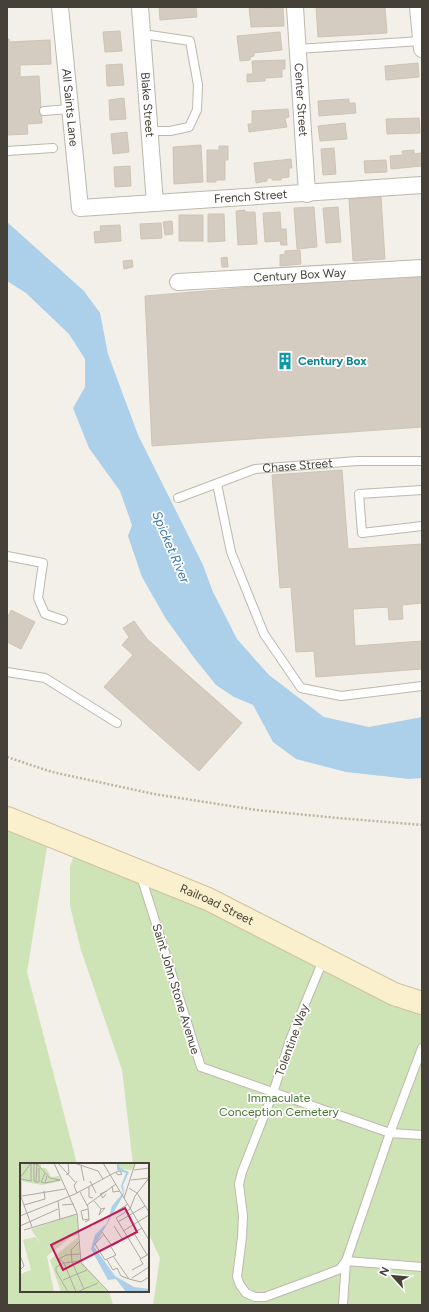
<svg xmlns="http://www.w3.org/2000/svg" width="429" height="1312" font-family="Figtree,sans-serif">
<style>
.green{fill:#cee3b6}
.water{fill:#accfea}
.building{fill:#d4ccc0;stroke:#cec4b4}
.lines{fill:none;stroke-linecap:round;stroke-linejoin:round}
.lane-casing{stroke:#beb8ad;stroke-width:10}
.street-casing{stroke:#beb8ad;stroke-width:18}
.secondary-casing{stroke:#cec39d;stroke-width:24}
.path{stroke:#beb49f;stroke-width:2.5;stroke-dasharray:2 2;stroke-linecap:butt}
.lane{stroke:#fff;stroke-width:8}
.street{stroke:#fff;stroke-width:16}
.secondary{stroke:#faf0cd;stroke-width:22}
.labels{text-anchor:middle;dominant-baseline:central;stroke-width:3.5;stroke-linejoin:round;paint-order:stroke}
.street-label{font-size:12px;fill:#464138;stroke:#fff}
.culture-label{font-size:12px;font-weight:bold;fill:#0d838f;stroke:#fff;text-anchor:start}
.park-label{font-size:12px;fill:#487331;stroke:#fff}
.water-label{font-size:13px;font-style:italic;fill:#3b77a9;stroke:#fff}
.inset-road{fill:none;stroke:#aeaaa2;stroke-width:1}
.view{fill:#c2185b;fill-opacity:0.15;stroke:#c2185b;stroke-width:2}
.inset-edge{fill:none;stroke:#464138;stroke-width:2}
</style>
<rect width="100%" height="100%" fill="#f3f0e9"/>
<g class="green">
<polygon points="7,831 47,847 27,972 77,1164 21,1164 21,1291 109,1291 113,1305 7,1305"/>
<polygon points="75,853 213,909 422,1013 422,1305 153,1305 160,1258 148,1232 148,1164 133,1164 122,1070 81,950 70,906 70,866"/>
</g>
<polygon class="water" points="7,222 84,291 100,313 108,354 138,435 203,565 213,592 237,639 269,675 324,717 369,727 422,717 422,778 409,779 346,772 296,759 273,742 253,705 234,697 216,685 195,659 166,619 142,577 128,536 132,525 120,491 89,448 73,408 85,387 85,359 69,334 26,293 7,281"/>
<g class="building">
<polygon points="159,7 196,7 197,17 160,20"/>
<polygon points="249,7 259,7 259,9 283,7 284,26 251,27"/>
<polygon points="316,7 385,7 387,33 318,37"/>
<polygon points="120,31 122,51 105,52 103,32"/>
<polygon points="280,32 282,50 254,53 254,56 250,57 250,60 240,61 237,36"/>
<polygon points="7,39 9,39 9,42 50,40 51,64 20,65 20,77 39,76 42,123 27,124 28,134 7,135"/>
<polygon points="285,60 285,69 282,69 282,77 265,78 265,81 247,82 247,74 253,74 252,61"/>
<polygon points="418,63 419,77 386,80 385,66"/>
<polygon points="122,64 124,85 107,86 106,65"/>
<polygon points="124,98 126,119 110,120 109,100"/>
<polygon points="349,99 349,103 355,103 356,113 319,116 318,101"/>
<polygon points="288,109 289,117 285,118 287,127 249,132 248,124 252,124 252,111"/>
<polygon points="419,118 420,133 387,134 386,119"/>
<polygon points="345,123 347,139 320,141 318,126"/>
<polygon points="127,132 129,152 113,154 111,134"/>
<polygon points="201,145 203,182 174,184 173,147"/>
<polygon points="219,146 228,146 228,160 225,160 225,180 216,180 216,182 207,182 207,150 219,150"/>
<polygon points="334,148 336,174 323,175 321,149"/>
<polygon points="414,150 414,154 422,153 422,166 391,169 390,156 403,155 402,151"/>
<polygon points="291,159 292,168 289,168 289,177 281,178 281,180 272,180 272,178 267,178 267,181 256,183 254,163"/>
<polygon points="386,160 387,172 365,173 364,161"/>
<polygon points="130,166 131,186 115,187 114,167"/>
<polygon points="381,197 385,259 353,261 349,199"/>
<polygon points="314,207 317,247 297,249 294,208"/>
<polygon points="338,207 341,242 326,243 323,208"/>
<polygon points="245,210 245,212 255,212 257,244 238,245 236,211"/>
<polygon points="280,212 281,229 286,229 287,245 281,245 280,241 265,242 263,213"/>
<polygon points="208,214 224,214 225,241 208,242"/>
<rect x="179" y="215" width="24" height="26"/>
<polygon points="172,221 173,234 165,235 163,222"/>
<polygon points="161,223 162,238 141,239 140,224"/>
<polygon points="120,225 121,241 95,243 94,232 101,231 100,226"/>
<polygon points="300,250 301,264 280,266 280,255 285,254 285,251"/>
<polygon points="227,257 228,267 222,267 221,258"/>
<polygon points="132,260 133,267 124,269 123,261"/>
<polygon points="422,273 422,427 152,446 145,296"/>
<polygon points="342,470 348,549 422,544 422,603 402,605 403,619 389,620 388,607 353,609 355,646 422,641 422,669 316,677 314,651 296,652 291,587 280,588 272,475"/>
<polygon points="11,610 35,622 21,649 7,642 7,619"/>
<polygon points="134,621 147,639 242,723 199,771 104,687 133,655 122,645 129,637 123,628"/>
</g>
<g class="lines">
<g class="lane-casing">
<g id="lane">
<polyline points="143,34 190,41 198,85 197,110 189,127 170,131 150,131"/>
<polyline points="297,49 421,41"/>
<polyline points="44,111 70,109"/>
<polyline points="7,151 53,148"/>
<polyline points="217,484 231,552 264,634 301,688 341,696 422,686"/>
<polyline points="422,490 359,494 362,533 422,526"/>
<path id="s1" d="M178,498L255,469L357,461H422"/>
<polyline points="7,556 43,563 38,598 45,614 63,620"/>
<polyline points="7,672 45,678 117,723"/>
<polyline points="141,876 201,1067 390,1133 422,1135"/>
<polyline points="324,958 290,1040 273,1093 242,1172 239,1184 243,1216 242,1237 237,1277 240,1285 246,1293 255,1297 265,1297 322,1276 340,1269 346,1261 390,1133 422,1048"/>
<polyline points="343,1305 346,1261 422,1267"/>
</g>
</g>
<g class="street-casing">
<g id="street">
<path id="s2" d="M60,7L80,208L422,185"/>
<path id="s3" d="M140,7L155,203"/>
<path id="s4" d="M295,7L307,194"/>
<polyline points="418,7 422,49"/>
<path id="s5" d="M178,282L422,268"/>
</g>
</g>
<g class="secondary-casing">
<g id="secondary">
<path id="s6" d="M7,818L208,899L394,994L422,1003"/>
</g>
</g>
<polyline class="path" points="7,757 52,772 154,794 256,810 338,818 422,825"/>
<use href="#lane" class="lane"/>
<use href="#street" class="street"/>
<use href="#secondary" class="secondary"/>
</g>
<defs>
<g id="building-bare" transform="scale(1.38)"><path d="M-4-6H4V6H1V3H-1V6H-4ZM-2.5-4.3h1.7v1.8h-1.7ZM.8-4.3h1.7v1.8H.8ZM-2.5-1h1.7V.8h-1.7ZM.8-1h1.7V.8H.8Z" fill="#0f9aa8" stroke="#fff" stroke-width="2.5" paint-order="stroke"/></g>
</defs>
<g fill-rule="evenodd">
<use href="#building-bare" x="285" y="361"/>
</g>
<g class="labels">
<g class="street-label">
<text stroke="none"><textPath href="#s4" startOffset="93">Center Street</textPath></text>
<text stroke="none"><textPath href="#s3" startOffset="98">Blake Street</textPath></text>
<text stroke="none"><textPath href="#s2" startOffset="101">All Saints Lane</textPath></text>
<text stroke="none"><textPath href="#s2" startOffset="373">French Street</textPath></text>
<text stroke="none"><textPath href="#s5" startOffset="122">Century Box Way</textPath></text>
<text stroke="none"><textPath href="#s1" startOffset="125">Chase Street</textPath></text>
<text stroke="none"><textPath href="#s6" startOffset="227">Railroad Street</textPath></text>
<text transform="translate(176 989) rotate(73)">Saint John Stone Avenue</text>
<text transform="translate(292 1040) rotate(-70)">Tolentine Way</text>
</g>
<g class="culture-label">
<text x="298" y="361">Century Box</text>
</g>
<g class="park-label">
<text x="279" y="1098">Immaculate<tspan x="279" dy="14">Conception Cemetery</tspan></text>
</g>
<g class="water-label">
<text transform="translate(171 547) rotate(67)">Spicket River</text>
</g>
</g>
<g transform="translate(20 1163)">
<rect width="129" height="129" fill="#f3f0e9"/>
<path d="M0,0H21V5H26L31,14L39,13L41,18L22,22L0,18ZM99,0H115L113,7L100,6ZM56,51L59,72L51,74L27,93L34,129H0V111L11,107L3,77L15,74L20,80L11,66ZM58,74L60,97L88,129H41L30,97Z" fill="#cee3b6"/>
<path d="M97,0H99L100,5L109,9L103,22L104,31L74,84L95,113L114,124L129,126V129H106L96,116L88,117L71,86L75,72L87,60L92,43L103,30L101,23L106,10L97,7Z" fill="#accfea"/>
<path class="inset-road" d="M11,0V17M34,0L57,50L61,100L89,129M38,0L55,19M54,0L78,8L83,16M83,0L129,77M61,3L64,18M19,5V19H16L17,1L30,15L40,17L25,20L27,13M114,7L129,5M46,12L49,10L48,0M0,15L11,0M0,16L12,18M111,17L129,15V21M70,18L76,30M1,19V34L12,64M16,19L14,18V1H17M25,20L21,19L25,10M92,23L93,29L100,28M69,24V34L73,35M109,25L117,30L129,49M60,29L68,44L69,57L65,59M57,30L54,23L57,18M86,31L83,35L80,31L87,28M2,33L45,26M104,35L115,1M38,38L40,56M74,38L81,46L85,45L79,52L81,46M4,42L25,36L24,28M42,42L54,41M67,42L96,21M68,46L61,48L63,57L69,56M94,50L108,41M0,53L55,31L94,10L99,8H100L102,11L98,12L96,9M98,59L125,43M0,63L38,46M94,63L103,77M4,67L57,51M103,68L129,52M82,69L92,83M114,70L127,92M84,71L75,81L85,97L96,92L91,84M60,78L51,87L52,99L64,126M92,83L122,65M60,91L46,92L39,96L44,100L61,98M0,92L4,103L0,107M121,96L96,55L110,46L115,33L129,15M87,97L93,107L97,105L101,113L109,116L93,93M112,107L123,101L120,96L129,91M112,115L129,104M109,116L121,119L129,114M43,117L67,107M48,129L36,108V104L44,100L56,129M57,129L78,120"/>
<path class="view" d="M105,45L117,69L43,107L31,82Z"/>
<rect width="129" height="129" class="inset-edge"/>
</g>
<rect width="429" height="1312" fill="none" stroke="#464138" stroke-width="16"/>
<g transform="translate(393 1276) rotate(297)" stroke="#ffffff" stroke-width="3" paint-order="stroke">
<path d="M0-3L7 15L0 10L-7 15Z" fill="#464138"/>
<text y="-6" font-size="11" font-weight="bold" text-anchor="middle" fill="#464138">N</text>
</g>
</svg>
